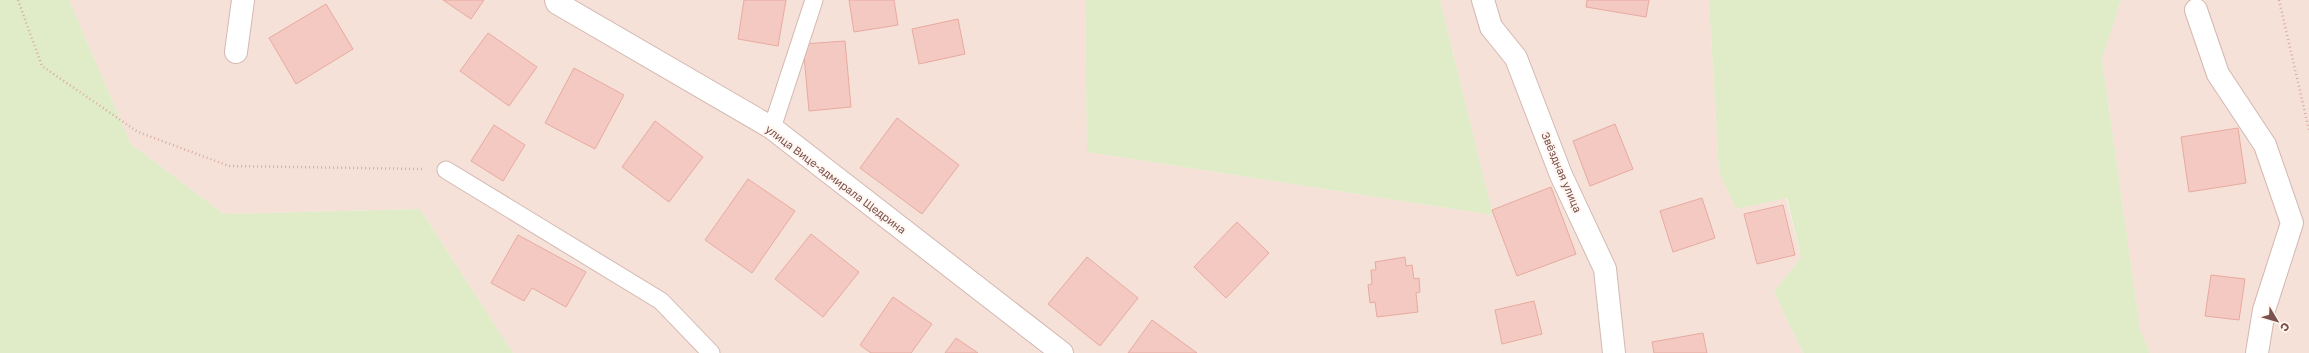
<svg xmlns="http://www.w3.org/2000/svg" width="2309" height="353" font-family="'Golos Text',sans-serif">
<style>
.residential{fill:#f5e1d8}
.green{fill:#dfecc7}
.building{fill:#f4c9c1;stroke:#e7aaa0}
.lines{fill:none;stroke-linecap:round;stroke-linejoin:round}
.lane-casing{stroke:#d3b8b1;stroke-width:19}
.street-casing{stroke:#d3b8b1;stroke-width:24}
.path{stroke:#daaba3;stroke-width:2.5;stroke-dasharray:1 3;stroke-linecap:butt}
.lane{stroke:#fff;stroke-width:17}
.street{stroke:#fff;stroke-width:22}
.labels{text-anchor:middle;dominant-baseline:central;stroke-width:4;stroke-linejoin:round;paint-order:stroke}
.street-label{font-size:11px;fill:#7a514b;stroke:#fff6f1}
</style>
<rect width="100%" height="100%" fill="#fdf1ea"/>
<g class="residential">
<polygon points="69,0 1085,0 1087,152 1493,215 1440,0 1709,0 1719,172 1736,209 1786,198 1801,257 1774,292 1803,353 513,353 420,209 224,214 131,144"/>
<polygon points="2121,0 2309,0 2309,353 2150,353 2140,329 2102,59"/>
</g>
<g class="green">
<polygon points="0,0 69,0 131,144 224,214 420,209 513,353 0,353"/>
<polygon points="1085,0 1440,0 1493,215 1087,152"/>
<polygon points="1709,0 2121,0 2102,59 2140,329 2150,353 1803,353 1774,292 1801,257 1787,198 1736,209 1719,172"/>
</g>
<g class="building">
<polygon points="443,0 484,0 471,19"/>
<polygon points="744,0 786,0 778,46 738,39"/>
<polygon points="849,0 894,0 898,25 854,32"/>
<polygon points="1587,0 1649,0 1646,17 1586,7"/>
<polygon points="326,4 353,49 296,84 269,38"/>
<polygon points="958,19 965,54 919,64 912,29"/>
<polygon points="488,33 537,67 509,106 460,71"/>
<polygon points="845,41 851,107 809,111 803,44"/>
<polygon points="574,68 624,95 595,149 545,123"/>
<polygon points="897,118 959,165 922,214 860,168"/>
<polygon points="655,121 703,157 669,202 622,167"/>
<polygon points="1615,124 1633,169 1590,186 1573,141"/>
<polygon points="494,125 525,145 503,181 471,161"/>
<polygon points="2238,128 2246,183 2189,192 2181,137"/>
<polygon points="748,179 795,211 752,273 705,240"/>
<polygon points="1551,187 1576,254 1517,276 1492,210"/>
<polygon points="1702,198 1715,238 1673,252 1660,211"/>
<polygon points="1783,205 1795,255 1757,264 1744,214"/>
<polygon points="1237,222 1269,253 1226,298 1194,267"/>
<polygon points="811,234 859,272 823,317 775,279"/>
<polygon points="518,235 586,272 566,307 532,288 524,301 491,283"/>
<polygon points="1087,257 1138,298 1100,346 1048,304"/>
<polygon points="1405,257 1406,266 1412,265 1414,279 1419,278 1420,292 1416,293 1418,312 1377,317 1375,302 1370,303 1368,285 1372,284 1371,270 1376,270 1375,262"/>
<polygon points="2211,275 2245,279 2239,320 2205,316"/>
<polygon points="893,297 932,324 911,353 871,353 860,345"/>
<polygon points="1534,301 1542,334 1502,344 1495,310"/>
<polygon points="1152,320 1197,353 1128,353"/>
<polygon points="1703,333 1707,353 1654,353 1652,342"/>
<polygon points="956,338 978,353 945,353"/>
</g>
<g class="lines">
<g class="lane-casing">
<g id="lane">
<polyline points="772,128 814,0"/>
<polyline points="446,170 661,301 711,353"/>
</g>
</g>
<g class="street-casing">
<g id="street">
<polyline points="556,0 557,3 772,128 1062,353"/>
<polyline points="1483,0 1491,27 1516,58 1561,175 1605,269 1614,353"/>
<polyline points="2196,10 2218,74 2265,145 2292,223 2264,310 2257,353"/>
<polyline points="236,52 243,0"/>
</g>
</g>
<g class="path">
<polyline points="18,0 42,66 138,132 229,166 422,169"/>
<polyline points="2279,0 2309,130"/>
</g>
<use href="#lane" class="lane"/>
<use href="#street" class="street"/>
</g>
<g class="labels">
<g class="street-label">
<text transform="translate(1562 172) rotate(67)">Звёздная улица</text>
<text transform="translate(836 179) rotate(37)">улица Вице-адмирала Щедрина</text>
</g>
</g>
<g transform="translate(2277 321) rotate(128)" stroke="#fff6f1" stroke-width="3" paint-order="stroke">
<path d="M0-3L7 15L0 10L-7 15Z" fill="#7a514b"/>
<text y="-6" font-size="11" font-weight="bold" text-anchor="middle" fill="#7a514b">С</text>
</g>
</svg>
